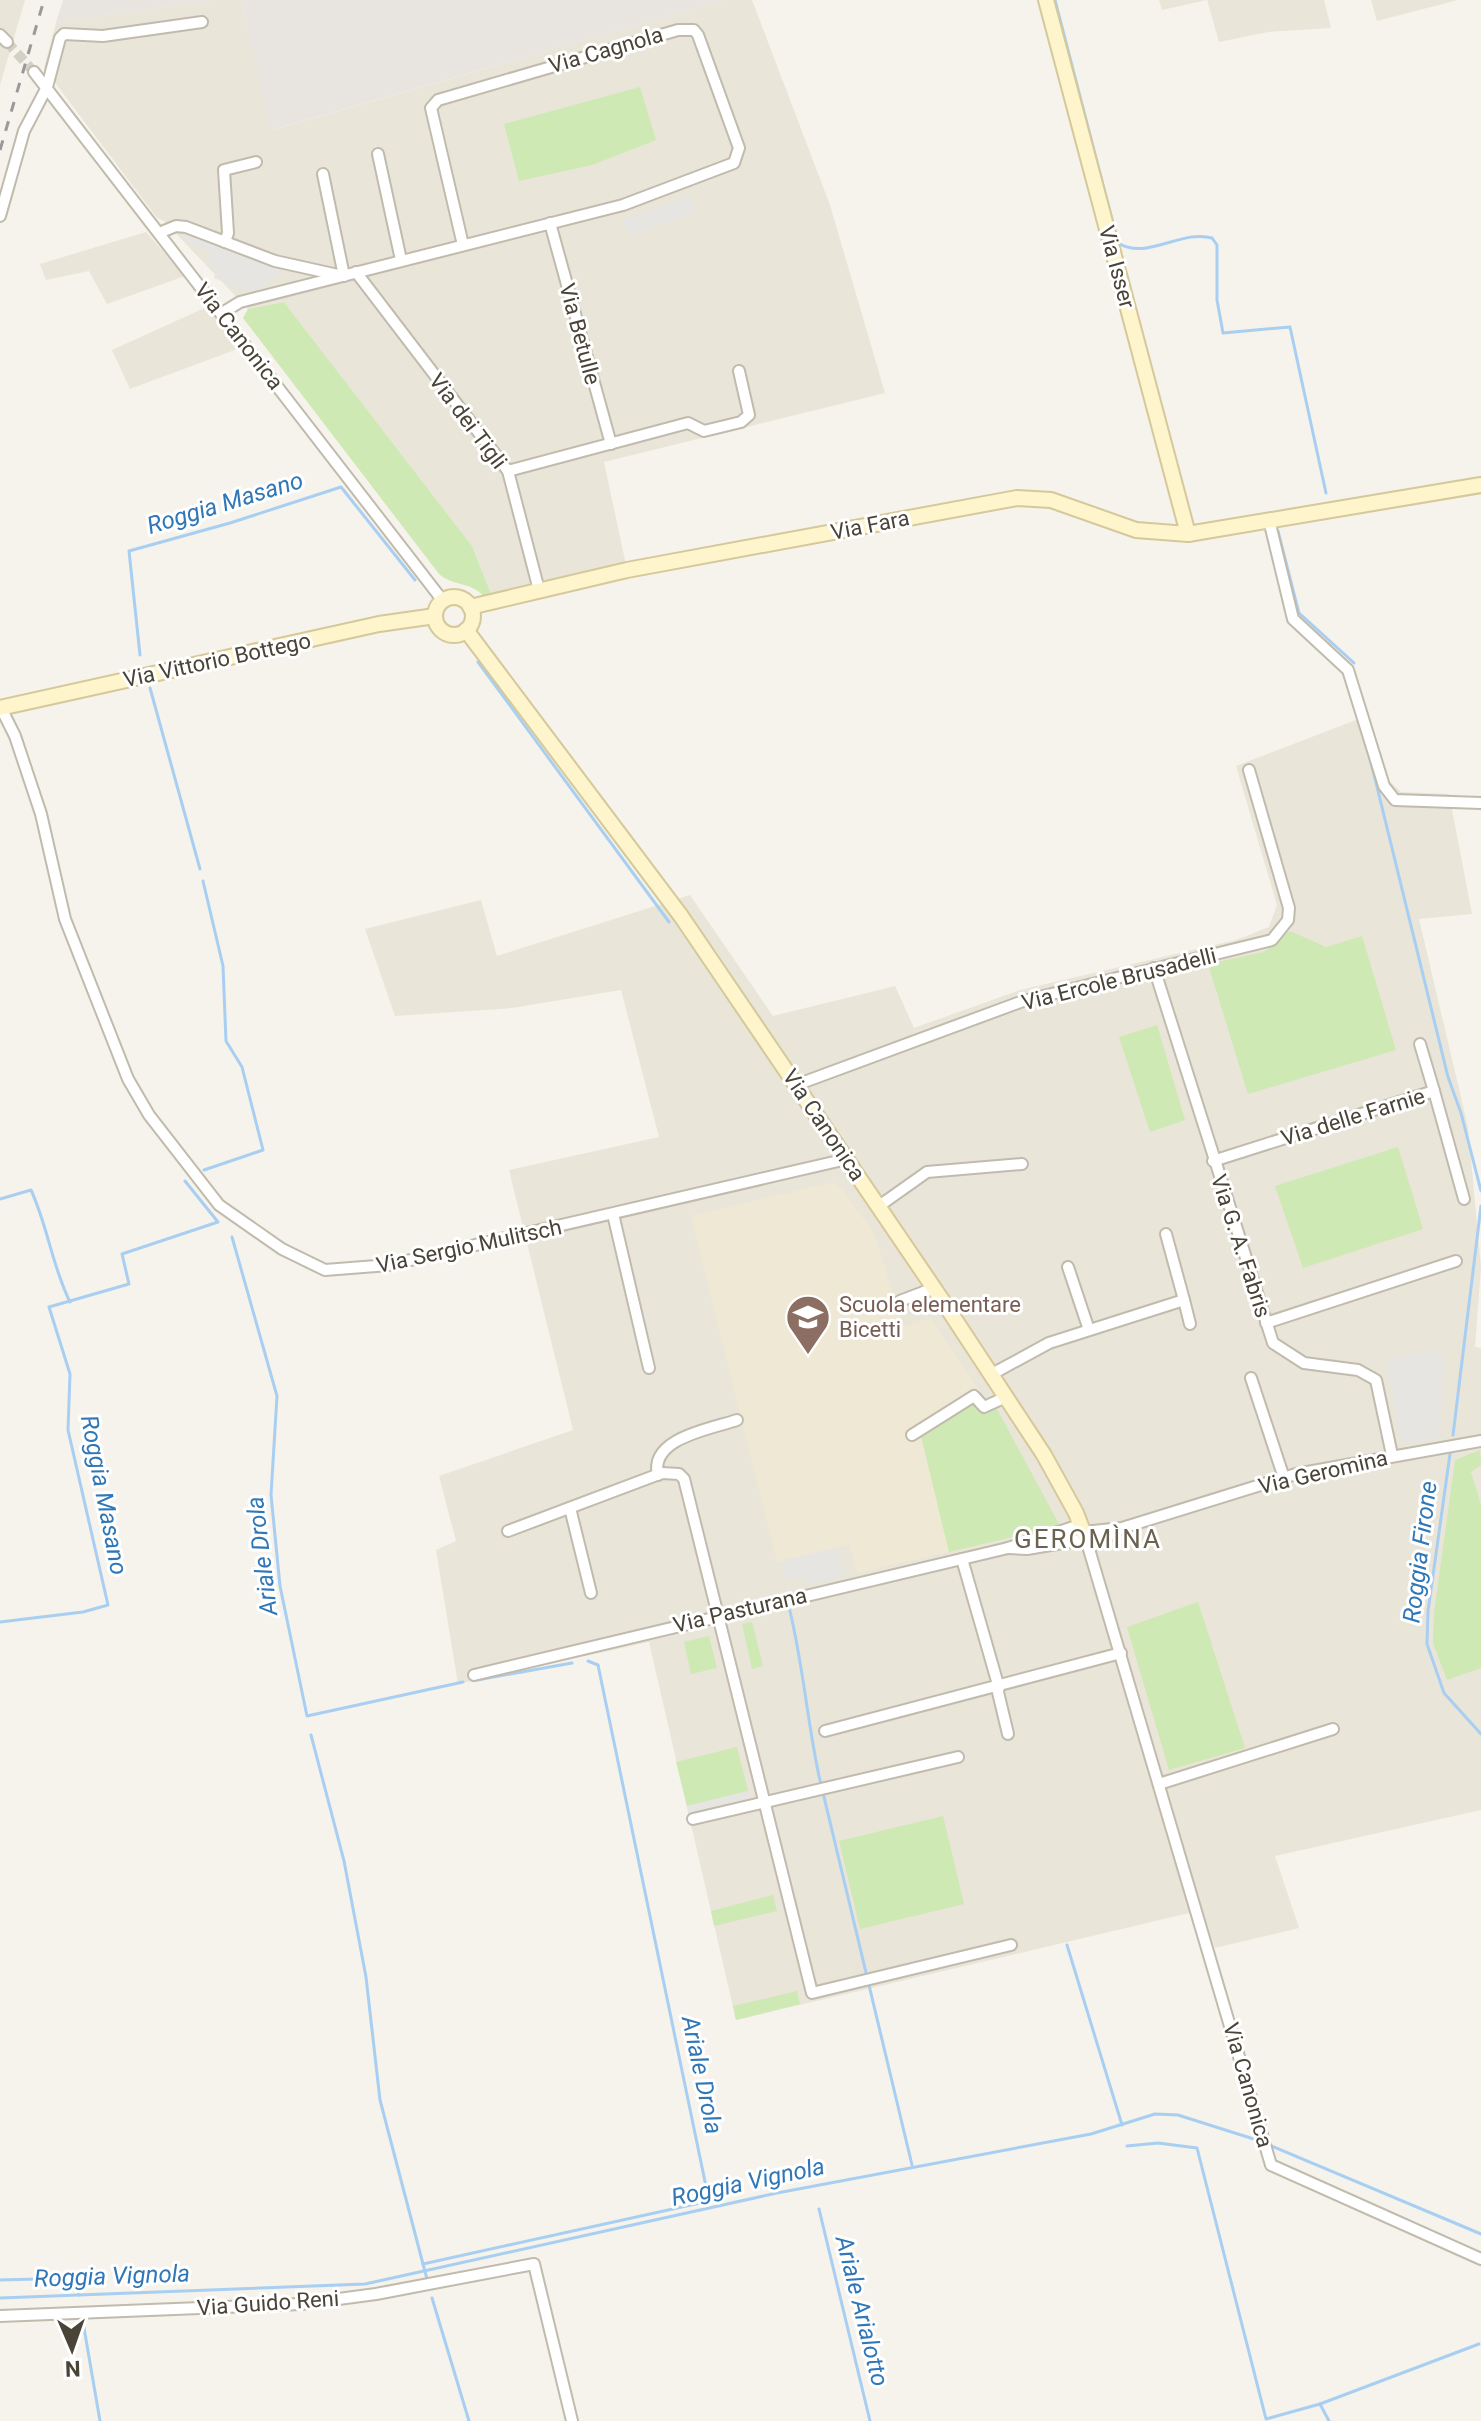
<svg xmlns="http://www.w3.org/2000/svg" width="1481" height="2421" font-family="Roboto,sans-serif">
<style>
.residential{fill:#e9e5d9}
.industrial{fill:#e8e4df}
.education{fill:#eee8d5}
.green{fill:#cee9b4}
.parking{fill:#e7e5e2}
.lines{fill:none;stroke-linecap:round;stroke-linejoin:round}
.stream{stroke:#a8cff1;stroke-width:3}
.street-tunnel{stroke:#d3d0c7;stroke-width:10;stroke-dasharray:10 5;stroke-linecap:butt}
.street-casing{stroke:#c1bbad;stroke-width:14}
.secondary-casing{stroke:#d5c89a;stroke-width:18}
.street{stroke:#fff;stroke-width:10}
.secondary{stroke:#fef5cc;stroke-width:14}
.rail{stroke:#999;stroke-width:3;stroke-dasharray:10 10;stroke-linecap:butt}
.labels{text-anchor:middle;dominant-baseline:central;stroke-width:6;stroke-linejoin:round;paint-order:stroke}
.street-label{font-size:22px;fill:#4a4438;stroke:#fff}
.education-label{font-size:22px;fill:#785e54;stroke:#fff;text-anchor:start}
.water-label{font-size:24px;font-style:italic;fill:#3077b7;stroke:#fff}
.quarter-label{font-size:26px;letter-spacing:2px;fill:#6c6250;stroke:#fff}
</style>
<rect width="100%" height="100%" fill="#f5f3eb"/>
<g class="residential">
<polygon points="0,0 25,0 0,85"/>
<polygon points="211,0 241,0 272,130 725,0 752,0 830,205 885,393 604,462 627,570 496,609 472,546 284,302 248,309 164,221 157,218 44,68 56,23"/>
<polygon points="1159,0 1324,0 1331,28 1268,32 1219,42 1207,0 1162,10"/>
<polygon points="1371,0 1458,0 1377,21"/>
<polygon points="146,232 185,276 107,304 89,271 46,280 40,264"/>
<polygon points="209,306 240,348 130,389 112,350"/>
<polygon points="1369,715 1388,780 1401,792 1449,794 1472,914 1419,919 1468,1127 1481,1267 1475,1347 1481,1348 1481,1810 1275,1856 1299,1928 1215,1948 1202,1910 736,2020 649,1642 458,1684 436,1550 456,1541 439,1476 573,1430 509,1170 659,1137 621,990 512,1008 395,1016 365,929 481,900 497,956 690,895 773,1016 895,986 914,1028 1020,990 1236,940 1269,927 1277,905 1236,766"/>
</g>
<g class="industrial">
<polygon points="63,0 211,0 56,23"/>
<polygon points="241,0 725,0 271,130"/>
</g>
<polygon class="education" points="833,1182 842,1188 874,1234 904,1327 931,1318 983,1396 921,1436 949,1552 857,1573 850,1544 777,1562 691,1216"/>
<g class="green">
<polygon points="640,87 656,140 592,165 519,181 504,124"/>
<path d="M284,302L472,546L492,597L485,598C472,581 454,587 439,574L243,318L248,309Z"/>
<polygon points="1290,931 1326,947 1362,936 1396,1050 1248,1094 1208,964 1264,952"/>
<polygon points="1157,1025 1185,1120 1150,1132 1119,1037"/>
<polygon points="1398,1147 1423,1229 1303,1268 1275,1186"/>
<polygon points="973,1402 984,1412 997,1409 1060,1526 949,1552 921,1436"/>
<polygon points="1480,1450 1481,1465 1471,1472 1481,1505 1481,1668 1447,1680 1433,1643 1434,1613 1455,1460"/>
<polygon points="1198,1602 1245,1748 1169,1770 1127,1627"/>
<polygon points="752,1622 763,1666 752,1669 742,1624"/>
<polygon points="709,1636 717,1668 691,1674 684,1642"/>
<polygon points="737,1747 748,1791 687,1806 676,1762"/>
<polygon points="943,1816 964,1904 860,1929 839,1841"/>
<polygon points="773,1895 777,1911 714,1926 711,1911"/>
<polygon points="797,1991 800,2004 736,2020 733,2006"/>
</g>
<g class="parking">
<polygon points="690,196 696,212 630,236 623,220"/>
<polygon points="189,235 242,254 283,270 260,291 249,292 214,278 216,270 206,265 210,252 183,241"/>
<polygon points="1438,1351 1444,1357 1439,1434 1435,1440 1405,1444 1401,1441 1387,1364 1392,1359"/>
<polygon points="837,1548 844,1576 807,1585 804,1577 786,1581 781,1561"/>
<polygon points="748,1791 752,1811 691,1827 687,1806"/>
</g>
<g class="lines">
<g class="stream">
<path d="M1055,0L1118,243C1147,261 1181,229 1212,238L1217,245V300L1223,333L1290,327L1326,493"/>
<polyline points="1278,531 1299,613 1354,663"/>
<polyline points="140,655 129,551 230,523 341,487 415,580"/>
<polyline points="478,662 669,922"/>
<polyline points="150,688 200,869"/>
<polyline points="1368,750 1448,1077 1461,1113 1481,1191"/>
<polyline points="203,881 223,966 226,1041 242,1067 263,1150 204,1170"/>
<path d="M0,1199L31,1190C48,1227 52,1266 70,1302"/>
<polyline points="232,1237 277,1396 271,1495 280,1586 307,1716 463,1682"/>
<polyline points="1453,1435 1481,1206"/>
<polyline points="1450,1454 1428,1611 1427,1644 1444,1693 1481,1734"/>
<path d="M789,1607C803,1663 807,1720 819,1776L912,2165"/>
<polyline points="0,1622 83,1612 108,1605 68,1430 70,1374 49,1307 129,1284 122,1254 218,1222 185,1181"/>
<polyline points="477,1680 572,1663"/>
<polyline points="311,1735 344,1861 366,1977 380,2100 423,2264"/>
<polyline points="1067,1945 1122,2125"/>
<polyline points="1267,2144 1481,2234"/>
<polyline points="1127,2146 1158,2143 1197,2148 1266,2419 1320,2404 1329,2421"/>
<polyline points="819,2209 870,2421"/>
<polyline points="427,2279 423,2264 709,2201 598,1665 588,1661"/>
<polyline points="0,2280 76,2278 79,2295"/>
<polyline points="0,2298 365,2284 777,2193 1091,2134 1155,2114 1178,2115 1260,2141"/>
<polyline points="432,2298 469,2421"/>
<polyline points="83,2322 100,2421"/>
<polyline points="1320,2404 1479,2344"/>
</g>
<polyline class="street-tunnel" points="7,42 34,72"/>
<g class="street-casing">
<g id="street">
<polyline points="0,35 7,42"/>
<polyline points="34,72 443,601"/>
<polyline points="378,154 401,260"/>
<polyline points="323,174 344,276"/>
<polyline points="0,216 24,131 47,87 60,38 64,34 103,36 202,22"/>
<polyline points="550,223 611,444"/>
<polyline points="159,233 176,226 186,227 275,261 338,275"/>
<polyline points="225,242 228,233 224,170 256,162"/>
<polyline points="356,272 508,471 539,590"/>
<polyline points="222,313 240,302 623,205 734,163 739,148 698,35 694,30 678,30 438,100 431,108 463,245"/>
<polyline points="508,471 688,423 704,431 741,422 749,415 739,371"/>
<polyline points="1269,520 1293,619 1348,670 1384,786 1395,800 1481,803"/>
<polyline points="1,708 15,736 41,814 65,919 128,1079 149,1115 219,1205 282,1249 325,1270 389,1265 847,1159"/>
<polyline points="1154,968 1273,1343 1304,1363 1358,1370 1376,1380 1392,1455"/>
<polyline points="1420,1044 1434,1091"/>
<polyline points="796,1085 1023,1001 1272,940 1288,920 1289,908 1249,770"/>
<polyline points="1213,1161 1434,1091 1464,1199"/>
<polyline points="879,1206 927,1172 1022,1164"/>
<polyline points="613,1214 649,1368"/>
<polyline points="1166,1234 1184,1300"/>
<polyline points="1068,1267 1089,1330"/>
<polyline points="900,1301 934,1288"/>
<polyline points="1266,1323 1456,1261"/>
<polyline points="992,1374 1049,1343 1184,1300 1190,1324"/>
<polyline points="1251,1378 1284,1478"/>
<polyline points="912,1435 974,1396 984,1407 1006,1397"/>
<path d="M658,1475C649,1438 711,1429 737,1420"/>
<polyline points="570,1508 591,1593"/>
<polyline points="508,1531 662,1473 679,1474 684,1479 812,1993 1011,1945"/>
<polyline points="1083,1532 1122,1528 1296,1474 1481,1441"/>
<polyline points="1008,1548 1027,1549 1086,1539 1271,2165 1481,2259"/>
<polyline points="1089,1548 1118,1530"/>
<polyline points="962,1559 999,1688"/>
<polyline points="474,1675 1008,1548 1080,1525"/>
<polyline points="997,1688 1008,1734"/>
<polyline points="825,1731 1121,1653"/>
<polyline points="1159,1784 1333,1729"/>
<polyline points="693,1819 958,1757"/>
<polyline points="0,2316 301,2304 376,2294 534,2264 572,2421"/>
</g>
</g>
<g class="secondary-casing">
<g id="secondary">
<polyline points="1046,0 1188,534"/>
<circle cx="454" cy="616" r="19"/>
<polyline points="470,607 627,570 1017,498 1051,500 1136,530 1188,534 1481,485"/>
<polyline points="466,630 681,916 946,1306 1044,1455 1076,1513 1086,1539"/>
<polyline points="0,708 379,624 435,616"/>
</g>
</g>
<use href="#street" class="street"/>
<use href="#secondary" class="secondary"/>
<polyline class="rail" points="0,150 44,0"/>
</g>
<defs>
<g id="school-pin" transform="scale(2.3)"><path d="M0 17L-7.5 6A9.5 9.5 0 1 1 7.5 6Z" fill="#8d6e63" stroke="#fff"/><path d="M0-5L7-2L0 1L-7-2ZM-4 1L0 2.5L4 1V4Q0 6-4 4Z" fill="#fff"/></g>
</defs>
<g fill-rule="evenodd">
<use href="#school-pin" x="808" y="1317"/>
</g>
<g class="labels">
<g class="street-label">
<text transform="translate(606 50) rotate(-16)">Via Cagnola</text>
<text transform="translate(1117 267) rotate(75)">Via Isser</text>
<text transform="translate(580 334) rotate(75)">Via Betulle</text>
<text transform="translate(239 336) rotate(52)">Via Canonica</text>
<text transform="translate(468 421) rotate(53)">Via dei Tigli</text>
<text transform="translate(870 525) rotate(-11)">Via Fara</text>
<text transform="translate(217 660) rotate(-12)">Via Vittorio Bottego</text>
<text transform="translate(1119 979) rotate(-14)">Via Ercole Brusadelli</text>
<text transform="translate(1353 1117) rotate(-17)">Via delle Farnie</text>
<text transform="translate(824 1125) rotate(56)">Via Canonica</text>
<text transform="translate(469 1246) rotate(-12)">Via Sergio Mulitsch</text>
<text transform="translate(1241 1246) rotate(72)">Via G. A. Fabris</text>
<text transform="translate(1323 1472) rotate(-13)">Via Geromina</text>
<text transform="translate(740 1610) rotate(-13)">Via Pasturana</text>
<text transform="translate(1248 2085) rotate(74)">Via Canonica</text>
<text transform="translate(268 2303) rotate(-4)">Via Guido Reni</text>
</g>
<g class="education-label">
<text x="839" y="1304">Scuola elementare<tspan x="839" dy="25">Bicetti</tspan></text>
</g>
<g class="water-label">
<text transform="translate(225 503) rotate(-17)">Roggia Masano</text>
<text transform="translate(104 1495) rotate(79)">Roggia Masano</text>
<text transform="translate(1420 1552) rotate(-83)">Roggia Firone</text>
<text transform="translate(262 1556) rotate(-97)">Ariale Drola</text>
<text transform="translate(702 2075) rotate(78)">Ariale Drola</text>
<text transform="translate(748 2182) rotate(-12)">Roggia Vignola</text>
<text transform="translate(112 2276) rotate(-2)">Roggia Vignola</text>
<text transform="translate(862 2311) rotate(76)">Ariale Arialotto</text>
</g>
<g class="quarter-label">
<text x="1088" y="1539">GEROMÌNA</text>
</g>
</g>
<g transform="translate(72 2349) rotate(178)" stroke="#ffffff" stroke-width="6" paint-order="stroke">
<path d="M0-6L14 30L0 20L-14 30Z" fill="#4a4438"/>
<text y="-12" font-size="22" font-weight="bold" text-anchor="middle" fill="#4a4438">N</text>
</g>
</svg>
